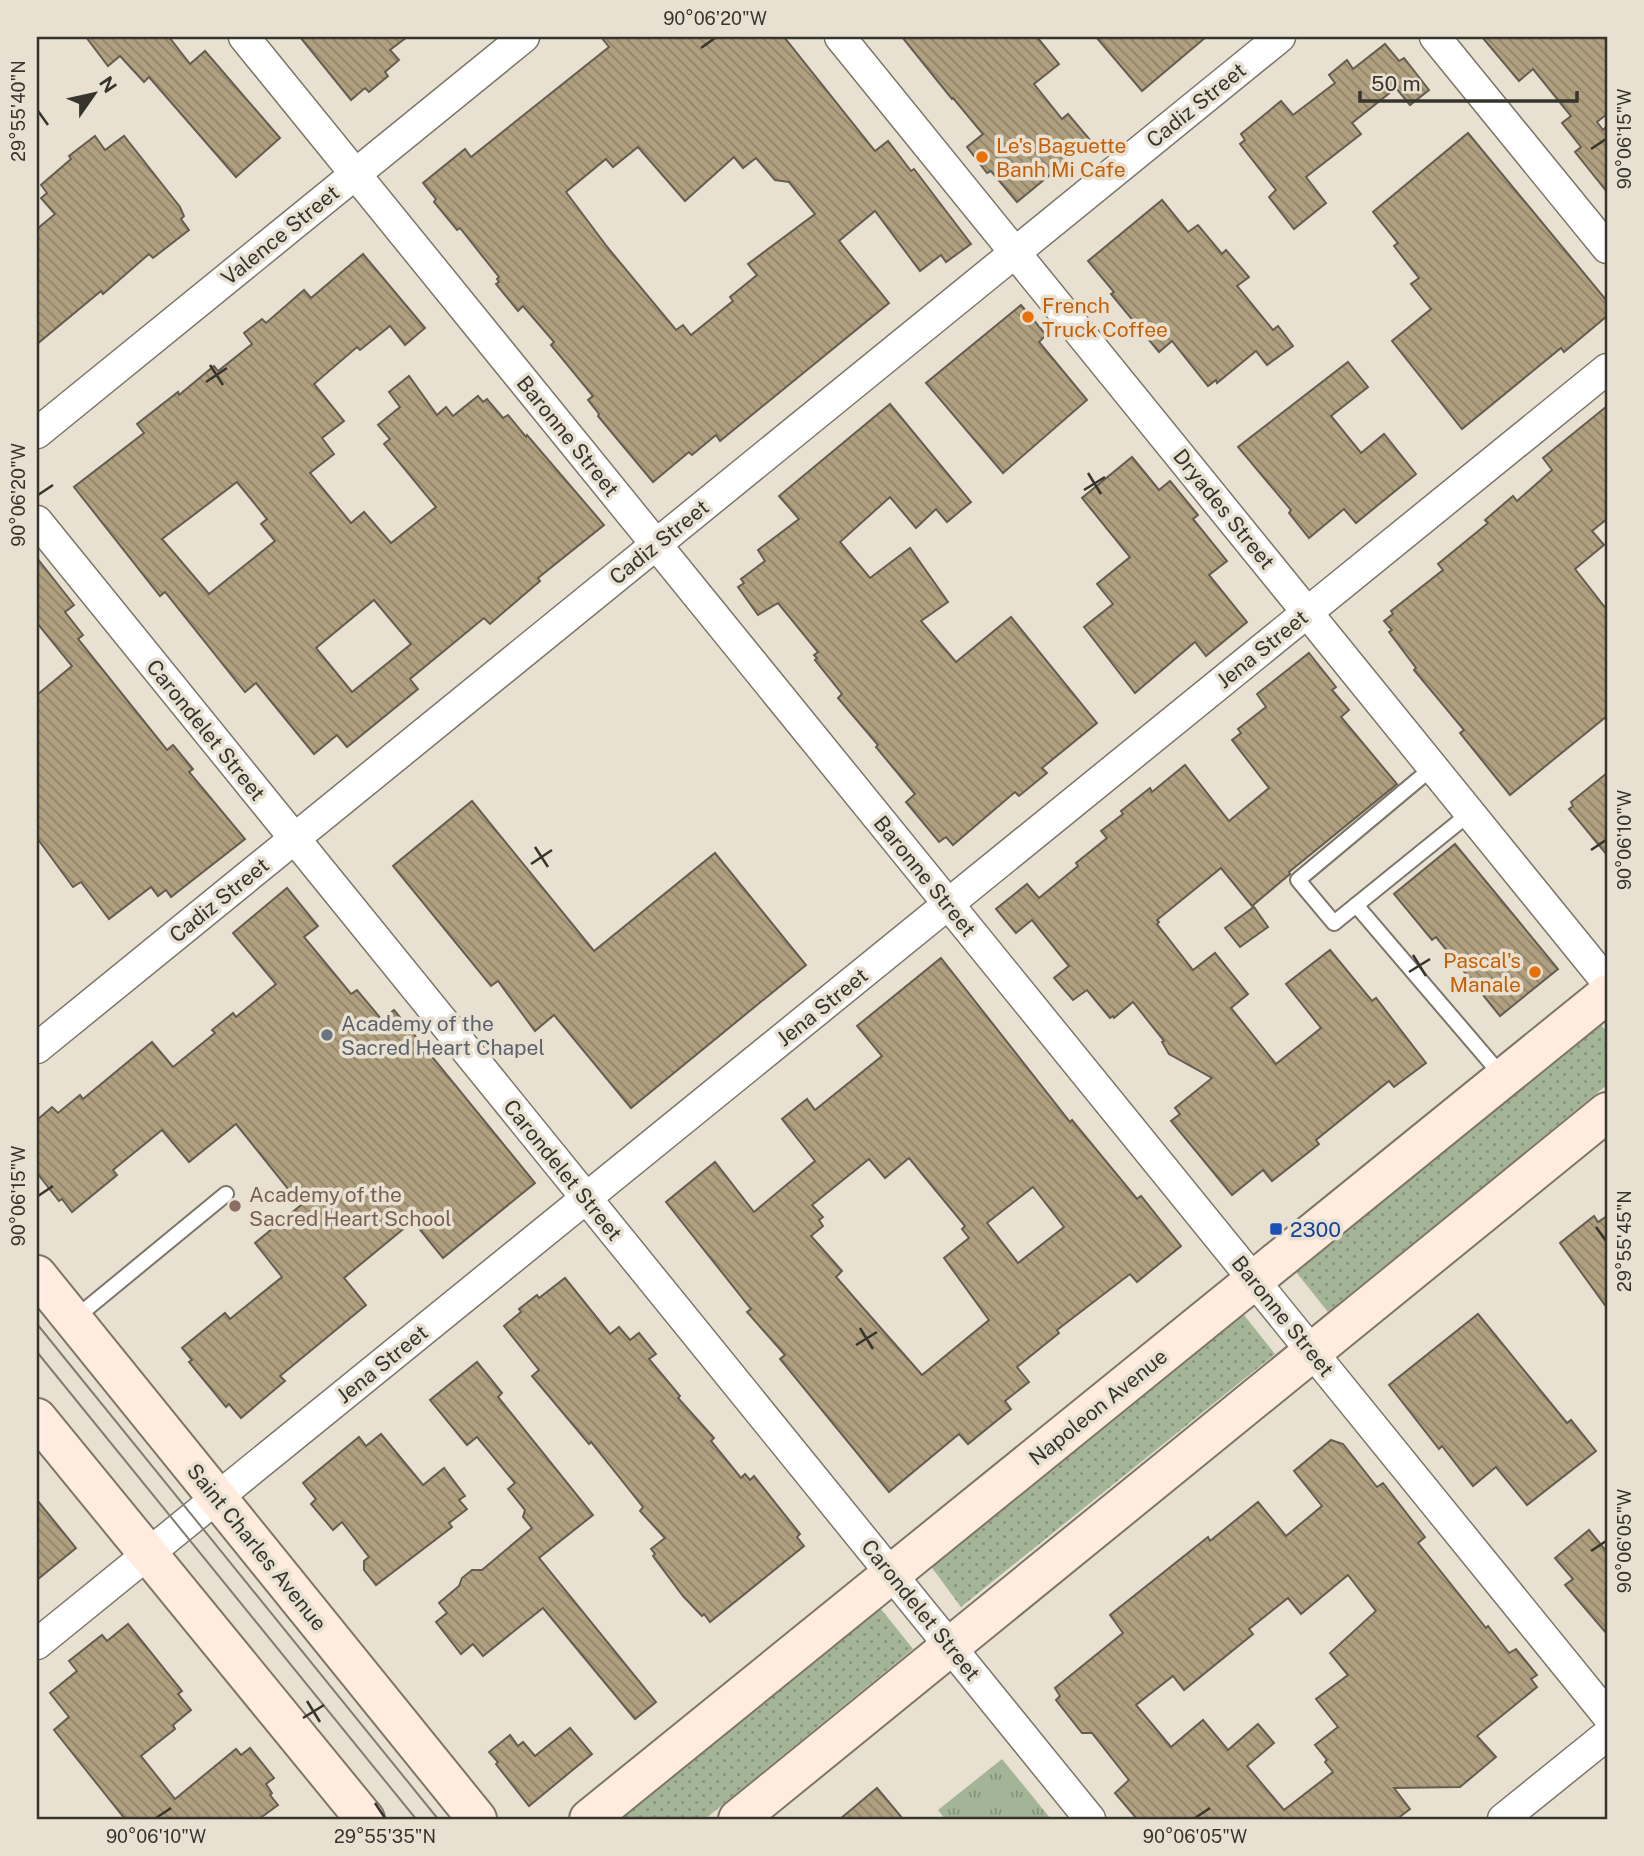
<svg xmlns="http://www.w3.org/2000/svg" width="1644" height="1856" font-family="'Public Sans',sans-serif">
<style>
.grass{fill:url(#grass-dots)}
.park{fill:url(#park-tufts)}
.building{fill:url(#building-back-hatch);stroke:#655e50;stroke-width:2;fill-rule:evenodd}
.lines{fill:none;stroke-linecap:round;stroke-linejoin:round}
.service-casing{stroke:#7d7668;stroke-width:18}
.minor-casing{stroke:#7d7668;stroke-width:33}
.secondary-casing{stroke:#7d7668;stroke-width:42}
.service{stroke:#fff;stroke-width:14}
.minor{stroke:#fff;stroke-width:30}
.secondary{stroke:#ffecdf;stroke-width:38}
.tram{stroke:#817d72;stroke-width:2}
.ticks{fill:none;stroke:#37342e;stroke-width:2.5}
.food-dot{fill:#e8710a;stroke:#e8e1d1;stroke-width:2.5}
.worship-dot{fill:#6b7280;stroke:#e8e1d1;stroke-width:2.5}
.education-dot{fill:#8d6e63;stroke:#e8e1d1;stroke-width:2.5}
.transit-dot{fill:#1a4fb4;stroke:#e8e1d1;stroke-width:2.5}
.labels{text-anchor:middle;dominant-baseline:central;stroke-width:7;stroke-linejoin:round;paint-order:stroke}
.street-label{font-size:21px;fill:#37342e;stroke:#e8e1d1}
.food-label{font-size:21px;fill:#c56008;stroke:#e8e1d1;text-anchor:start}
.worship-label{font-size:21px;fill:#5b616d;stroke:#e8e1d1;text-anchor:start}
.education-label{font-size:21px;fill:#785e54;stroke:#e8e1d1;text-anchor:start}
.transit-label{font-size:21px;fill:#164399;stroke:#e8e1d1;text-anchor:start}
.neatline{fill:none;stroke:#37342e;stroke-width:2.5}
.ticks-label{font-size:18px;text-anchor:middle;fill:#37342e}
</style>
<defs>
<pattern id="grass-dots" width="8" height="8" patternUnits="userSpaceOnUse" patternTransform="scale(1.75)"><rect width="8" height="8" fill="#a3b596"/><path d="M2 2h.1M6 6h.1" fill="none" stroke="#86947b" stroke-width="1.8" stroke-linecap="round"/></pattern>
<pattern id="park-tufts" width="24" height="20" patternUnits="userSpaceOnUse" patternTransform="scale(1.75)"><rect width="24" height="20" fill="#a3b596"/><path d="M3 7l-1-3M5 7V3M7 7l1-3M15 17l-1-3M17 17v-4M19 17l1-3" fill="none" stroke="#86947b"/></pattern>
<pattern id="building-back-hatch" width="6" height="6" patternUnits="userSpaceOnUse" patternTransform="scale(1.75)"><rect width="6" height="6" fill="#b0a080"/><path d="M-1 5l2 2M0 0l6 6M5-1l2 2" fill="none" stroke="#908369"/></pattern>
</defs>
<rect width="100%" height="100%" fill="#e8e1d1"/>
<g class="grass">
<polygon points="1596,1019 1607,1032 1607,1085 1328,1312 1292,1267"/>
<polygon points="1240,1310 1275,1354 961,1607 927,1561"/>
<polygon points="877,1604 913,1649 705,1819 610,1819"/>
</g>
<polygon class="park" points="1002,1759 1051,1819 945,1819 938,1810"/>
<g class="building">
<polygon points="86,37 169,37 190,64 205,51 280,138 236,177 149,77 144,82 120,56 108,66"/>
<polygon points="300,37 407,37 390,50 399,60 385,72 388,76 369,92 365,88 351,100"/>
<path d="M601,37H784L875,151L888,141L911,171L914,169L971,244L946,262L941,255L920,271L875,211L839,241L889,303L720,441L716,435L692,455L689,452L653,482L598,416L599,414L588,400L593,396L551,345L554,342L523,306L518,311L496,284L499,282L497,279L499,277L460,228L457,230L434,202L436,199L423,183L465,149L471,157L609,47ZM638,147L685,201L734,157L743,168L756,158L775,180L789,182L815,214L748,264L757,275L730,297L733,301L691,335L683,325L676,330L608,248L566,192L606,159L613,167Z"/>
<polygon points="902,37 1037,37 1059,64 1034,84 1062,119 1068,114 1091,141 1017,202 991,171 987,173 967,147 983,134 953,98 952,99"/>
<polygon points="1096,37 1206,37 1142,91"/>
<polygon points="1482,37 1607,37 1607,114 1597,122 1603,130 1607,126 1607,192 1575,152 1581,147 1562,123 1571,116 1533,69 1519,81"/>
<polygon points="1385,44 1399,61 1404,58 1429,90 1410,105 1396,88 1352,123 1361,134 1306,177 1326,203 1294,229 1269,197 1276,190 1240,144 1245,140 1241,134 1281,101 1293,115 1335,83 1329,75 1347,60 1353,69"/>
<polygon points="1468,133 1607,301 1607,316 1564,352 1561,348 1462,429 1392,341 1431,309 1411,284 1419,278 1394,246 1398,243 1373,212"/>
<polygon points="95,136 105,150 124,136 180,207 184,216 181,219 189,230 153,258 149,254 103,294 101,291 37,344 37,229 55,214 41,198 47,193 41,185 71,159 69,156"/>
<polygon points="1162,200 1188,232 1198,225 1222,254 1226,250 1249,277 1237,286 1273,330 1278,326 1293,346 1267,365 1256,351 1217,383 1216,380 1208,386 1172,341 1159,352 1111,294 1114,292 1088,261"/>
<path d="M363,254L425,328L405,345L390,326L360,350L357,347L314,384L344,421L322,438L334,454L310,473L351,523L364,512L391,543L436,507L384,444L390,439L378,425L400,407L389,392L409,376L437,415L446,407L453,416L478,396L483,402L487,399L503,418L508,415L526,437L527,435L604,525L538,578L540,581L490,624L484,618L410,679L418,689L347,747L337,735L314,754L256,683L245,692L165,592L160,596L74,487L144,433L137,424L178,392L179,395L214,366L218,371L252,344L244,333L262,319L266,323L304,290L311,298ZM237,482L267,519L261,524L275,541L209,594L162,539ZM374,600L411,644L352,692L316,648Z"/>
<polygon points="1021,305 1046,335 1039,342 1087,400 1003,473 926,383"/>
<polygon points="1348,362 1368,387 1331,416 1361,453 1384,434 1416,474 1356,523 1344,509 1309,538 1289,513 1291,510 1238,447"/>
<polygon points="890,404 971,502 947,522 936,509 916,528 890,497 840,542 870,578 910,548 948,602 921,621 956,662 1011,617 1097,723 1042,768 1047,773 1019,796 1015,792 953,845 946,837 939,842 906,802 915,794 876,747 878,745 838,698 842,694 815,660 817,658 814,655 818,652 778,603 758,615 738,587 744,583 741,579 765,561 758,550 799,519 779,496"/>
<polygon points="1607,406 1607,519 1592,531 1604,545 1575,569 1607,610 1607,716 1510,795 1460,733 1464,730 1414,670 1416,668 1389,632 1392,630 1384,621 1393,614 1391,611 1443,570 1438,564 1488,523 1485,520 1513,496 1517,501 1552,470 1543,458"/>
<polygon points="1132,457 1159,490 1170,481 1198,515 1193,519 1227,561 1209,575 1247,622 1206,656 1195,642 1135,693 1084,627 1113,604 1097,584 1130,557 1082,498"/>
<polygon points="37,558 74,605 65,612 83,635 78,639 167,750 173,745 193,769 189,772 245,839 171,897 166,890 158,896 151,887 109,919 81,882 73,887 37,838 37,695 72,666 37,623"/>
<polygon points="1309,653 1336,687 1332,690 1349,710 1341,717 1397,784 1289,872 1290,874 1252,906 1221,868 1157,920 1159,922 1157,924 1193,970 1215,953 1248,994 1231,1008 1276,1064 1321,1028 1286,984 1330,950 1372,1001 1376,998 1426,1063 1394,1087 1389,1081 1316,1140 1319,1144 1272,1181 1263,1170 1232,1195 1171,1121 1180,1114 1175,1108 1212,1078 1169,1054 1162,1042 1164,1041 1133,1002 1114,1018 1113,1016 1110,1018 1087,990 1073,1000 1054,978 1069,966 1032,920 1016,933 996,909 1027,884 1039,898 1078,866 1076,863 1107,838 1101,831 1123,814 1121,811 1150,788 1152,792 1185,765 1229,821 1269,788 1232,740 1241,733 1238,729 1266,707 1257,694"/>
<polygon points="1607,773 1607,855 1569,809 1573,806 1571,802"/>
<polygon points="472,801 594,951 715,853 806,965 631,1108 554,1015 535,1031 498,981 491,986 393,866"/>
<polygon points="1455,844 1558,969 1500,1016 1436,937 1432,940 1394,894"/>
<polygon points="287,888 318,926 304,937 351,994 357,990 382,1020 394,1010 535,1183 443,1258 413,1221 344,1278 366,1305 280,1376 285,1381 241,1418 229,1404 226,1407 189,1362 192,1360 182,1348 225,1313 230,1319 282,1277 255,1243 301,1205 236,1124 189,1162 162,1130 113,1170 117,1175 72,1212 62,1199 59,1201 37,1173 37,1120 52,1107 58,1113 80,1095 83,1099 152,1042 173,1067 215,1033 212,1030 233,1013 236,1017 276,984 233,933"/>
<polygon points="1254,907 1268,927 1240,947 1225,928"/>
<path d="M941,958L1070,1122L1072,1120L1137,1199L1141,1196L1181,1246L1137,1282L1130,1274L1057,1330L1059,1333L1017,1367L1029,1382L1005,1401L1011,1409L968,1444L959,1434L889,1492L780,1359L785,1355L747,1312L751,1309L666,1202L715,1162L754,1212L815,1161L782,1119L807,1099L815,1110L882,1056L857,1026ZM909,1158L965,1226L962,1229L969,1238L944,1258L989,1320L922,1375L836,1277L842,1271L811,1236L823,1226L819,1220L823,1217L812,1205L869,1159L885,1178ZM1033,1187L1064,1227L1018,1263L987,1223Z"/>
<polygon points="1594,1216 1598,1222 1607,1216 1607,1308 1560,1243"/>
<polygon points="565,1278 610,1334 619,1327 630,1340 639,1333 656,1354 649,1359 680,1396 678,1398 714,1438 711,1441 741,1478 745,1474 750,1480 754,1476 800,1534 797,1537 804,1546 710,1622 704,1614 702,1616 683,1596 653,1556 655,1554 651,1549 665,1538 640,1511 643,1507 591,1442 589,1444 532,1376 539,1370 504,1326 521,1312 519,1309 537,1295 539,1298"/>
<polygon points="1478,1314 1567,1423 1571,1420 1596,1451 1527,1505 1496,1467 1473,1486 1442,1446 1439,1449 1389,1385"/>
<polygon points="477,1362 502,1393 498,1397 593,1515 539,1558 656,1702 635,1719 543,1608 483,1656 473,1644 461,1654 436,1622 447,1613 439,1603 459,1586 462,1578 472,1570 482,1570 532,1528 523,1517 525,1510 508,1489 515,1483 477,1437 467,1445 430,1400"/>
<polygon points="381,1434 423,1485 444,1468 465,1496 459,1500 467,1509 449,1523 452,1527 376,1585 364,1570 364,1561 369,1557 342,1522 333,1530 311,1504 316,1499 303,1483 359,1437 366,1446"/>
<path d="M1331,1440L1343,1444L1377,1487L1383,1483L1425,1537L1418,1543L1486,1628L1488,1626L1509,1653L1516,1649L1537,1675L1531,1679L1537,1687L1477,1736L1496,1757L1460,1787L1394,1788L1410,1809L1397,1819H1137L1115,1793L1129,1780L1092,1733H1082L1056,1700L1060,1696L1055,1688L1123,1633L1110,1615L1208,1537L1210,1541L1258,1502L1286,1536L1322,1506L1294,1471ZM1348,1575L1376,1611L1330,1653L1348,1675L1316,1699L1338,1727L1315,1745L1327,1760L1325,1762L1333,1772L1284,1810L1247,1766L1274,1743L1258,1724L1228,1750L1203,1720L1171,1747L1136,1705L1173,1676L1184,1690L1253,1634L1249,1629L1288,1598L1301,1614Z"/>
<polygon points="37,1500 76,1548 37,1580"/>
<polygon points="1589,1530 1607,1552 1607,1634 1565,1585 1573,1579 1555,1558"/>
<polygon points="128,1624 182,1691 178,1694 191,1710 173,1725 175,1729 141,1756 175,1799 236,1749 241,1755 250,1748 274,1778 266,1784 272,1793 270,1795 278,1805 259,1819 125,1819 54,1730 69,1717 50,1693 77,1671 69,1661 102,1635 107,1641"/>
<polygon points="570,1728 592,1754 529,1806 496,1764 498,1762 489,1752 510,1735 518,1746 523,1742 535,1756"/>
<polygon points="877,1788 903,1819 840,1819"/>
</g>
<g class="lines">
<g class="service-casing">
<g id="service">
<polyline points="1432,768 1298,880 1334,923 1470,813"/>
<polyline points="1356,905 1503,1077"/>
<polyline points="74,1319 226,1194"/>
</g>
</g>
<g class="minor-casing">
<g id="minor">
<polyline points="244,37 1607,1715"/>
<polyline points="840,37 1607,982"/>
<polyline points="1435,37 1607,248"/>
<polyline points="37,433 524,37"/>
<polyline points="37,521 1090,1819"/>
<polyline points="37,1048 1280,37"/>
<polyline points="37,1644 1607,369"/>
<polyline points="1503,1819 1607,1735"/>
</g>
</g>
<g class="secondary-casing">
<g id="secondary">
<polyline points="37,1275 477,1819"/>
<polyline points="37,1418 365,1819"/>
<polyline points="589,1819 1607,994"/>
<polyline points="738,1819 1607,1112"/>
</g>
</g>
<use href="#service" class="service"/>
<use href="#minor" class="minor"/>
<use href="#secondary" class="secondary"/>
<g class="tram">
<polyline points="37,1324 438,1819"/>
<polyline points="37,1352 416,1819"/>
</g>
</g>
<path class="ticks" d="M701,48L715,38M38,111L48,125M1591,149L1606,139M210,365L223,385M206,382L227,368M1088,473L1101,494M1084,490L1105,477M38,495L53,485M535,847L548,867M1591,850L1606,840M531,864L552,850M1413,955L1426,976M1409,972L1430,959M38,1196L53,1186M1596,1227L1606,1241M860,1328L873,1349M856,1345L877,1332M1591,1551L1606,1541M307,1701L320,1722M303,1718L324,1705M375,1803L385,1818M156,1818L171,1808M1195,1818L1210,1808"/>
<g class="food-dot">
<circle cx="982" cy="157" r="7"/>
<circle cx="1028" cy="317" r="7"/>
<circle cx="1535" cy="972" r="7"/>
</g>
<circle class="worship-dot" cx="327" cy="1035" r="7"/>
<circle class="education-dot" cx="235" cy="1206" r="7"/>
<rect class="transit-dot" x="1269" y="1222" width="14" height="14" rx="3.5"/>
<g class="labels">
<g class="street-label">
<text transform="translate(1196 105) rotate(-39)">Cadiz Street</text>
<text transform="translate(280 235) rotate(-39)">Valence Street</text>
<text transform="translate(568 436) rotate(51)">Baronne Street</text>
<text transform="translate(1224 509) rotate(51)">Dryades Street</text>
<text transform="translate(659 542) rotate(-39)">Cadiz Street</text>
<text transform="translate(1262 649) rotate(-39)">Jena Street</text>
<text transform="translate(206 730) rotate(51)">Carondelet Street</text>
<text transform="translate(925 876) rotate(51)">Baronne Street</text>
<text transform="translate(219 900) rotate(-39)">Cadiz Street</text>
<text transform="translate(822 1007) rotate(-39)">Jena Street</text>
<text transform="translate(563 1170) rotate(51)">Carondelet Street</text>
<text transform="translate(1283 1316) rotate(51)">Baronne Street</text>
<text transform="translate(382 1364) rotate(-39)">Jena Street</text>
<text transform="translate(1098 1407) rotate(-39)">Napoleon Avenue</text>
<text transform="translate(257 1547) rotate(51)">Saint Charles Avenue</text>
<text transform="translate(921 1610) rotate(51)">Carondelet Street</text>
</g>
<g class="food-label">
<text x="996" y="145">Le's Baguette<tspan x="996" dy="24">Banh Mi Cafe</tspan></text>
<text x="1042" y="305">French<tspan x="1042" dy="24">Truck Coffee</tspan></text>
<text x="1521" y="960" text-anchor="end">Pascal's<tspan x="1521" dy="24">Manale</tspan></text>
</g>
<g class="worship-label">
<text x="341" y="1023">Academy of the<tspan x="341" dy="24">Sacred Heart Chapel</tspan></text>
</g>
<g class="education-label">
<text x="249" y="1194">Academy of the<tspan x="249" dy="24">Sacred Heart School</tspan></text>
</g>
<g class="transit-label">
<text x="1290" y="1229">2300</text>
</g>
</g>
<rect width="1644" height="1856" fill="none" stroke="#e8e1d1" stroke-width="77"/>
<g transform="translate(94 94) rotate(56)" stroke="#e8e1d1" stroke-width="5" paint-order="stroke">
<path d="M0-5L12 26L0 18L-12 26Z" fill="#37342e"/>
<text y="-10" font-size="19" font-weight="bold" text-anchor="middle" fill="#37342e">N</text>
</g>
<path d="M1360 91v10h217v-10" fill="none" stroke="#37342e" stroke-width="3.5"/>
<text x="1371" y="91" font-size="21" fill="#37342e" stroke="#e8e1d1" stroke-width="5" paint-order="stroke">50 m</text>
<rect x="38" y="38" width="1568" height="1780" class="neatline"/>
<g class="ticks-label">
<text x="715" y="25">90°06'20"W</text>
<text transform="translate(19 111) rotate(-90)" y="6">29°55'40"N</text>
<text transform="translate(1625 139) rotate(-90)" y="6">90°06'15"W</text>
<text transform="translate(19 495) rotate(-90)" y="6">90°06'20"W</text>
<text transform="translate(1625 840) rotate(-90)" y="6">90°06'10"W</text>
<text transform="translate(19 1196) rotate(-90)" y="6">90°06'15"W</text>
<text transform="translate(1625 1241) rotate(-90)" y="6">29°55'45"N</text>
<text transform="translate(1625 1541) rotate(-90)" y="6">90°06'05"W</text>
<text x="156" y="1843">90°06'10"W</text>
<text x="385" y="1843">29°55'35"N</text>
<text x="1195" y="1843">90°06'05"W</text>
</g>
</svg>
